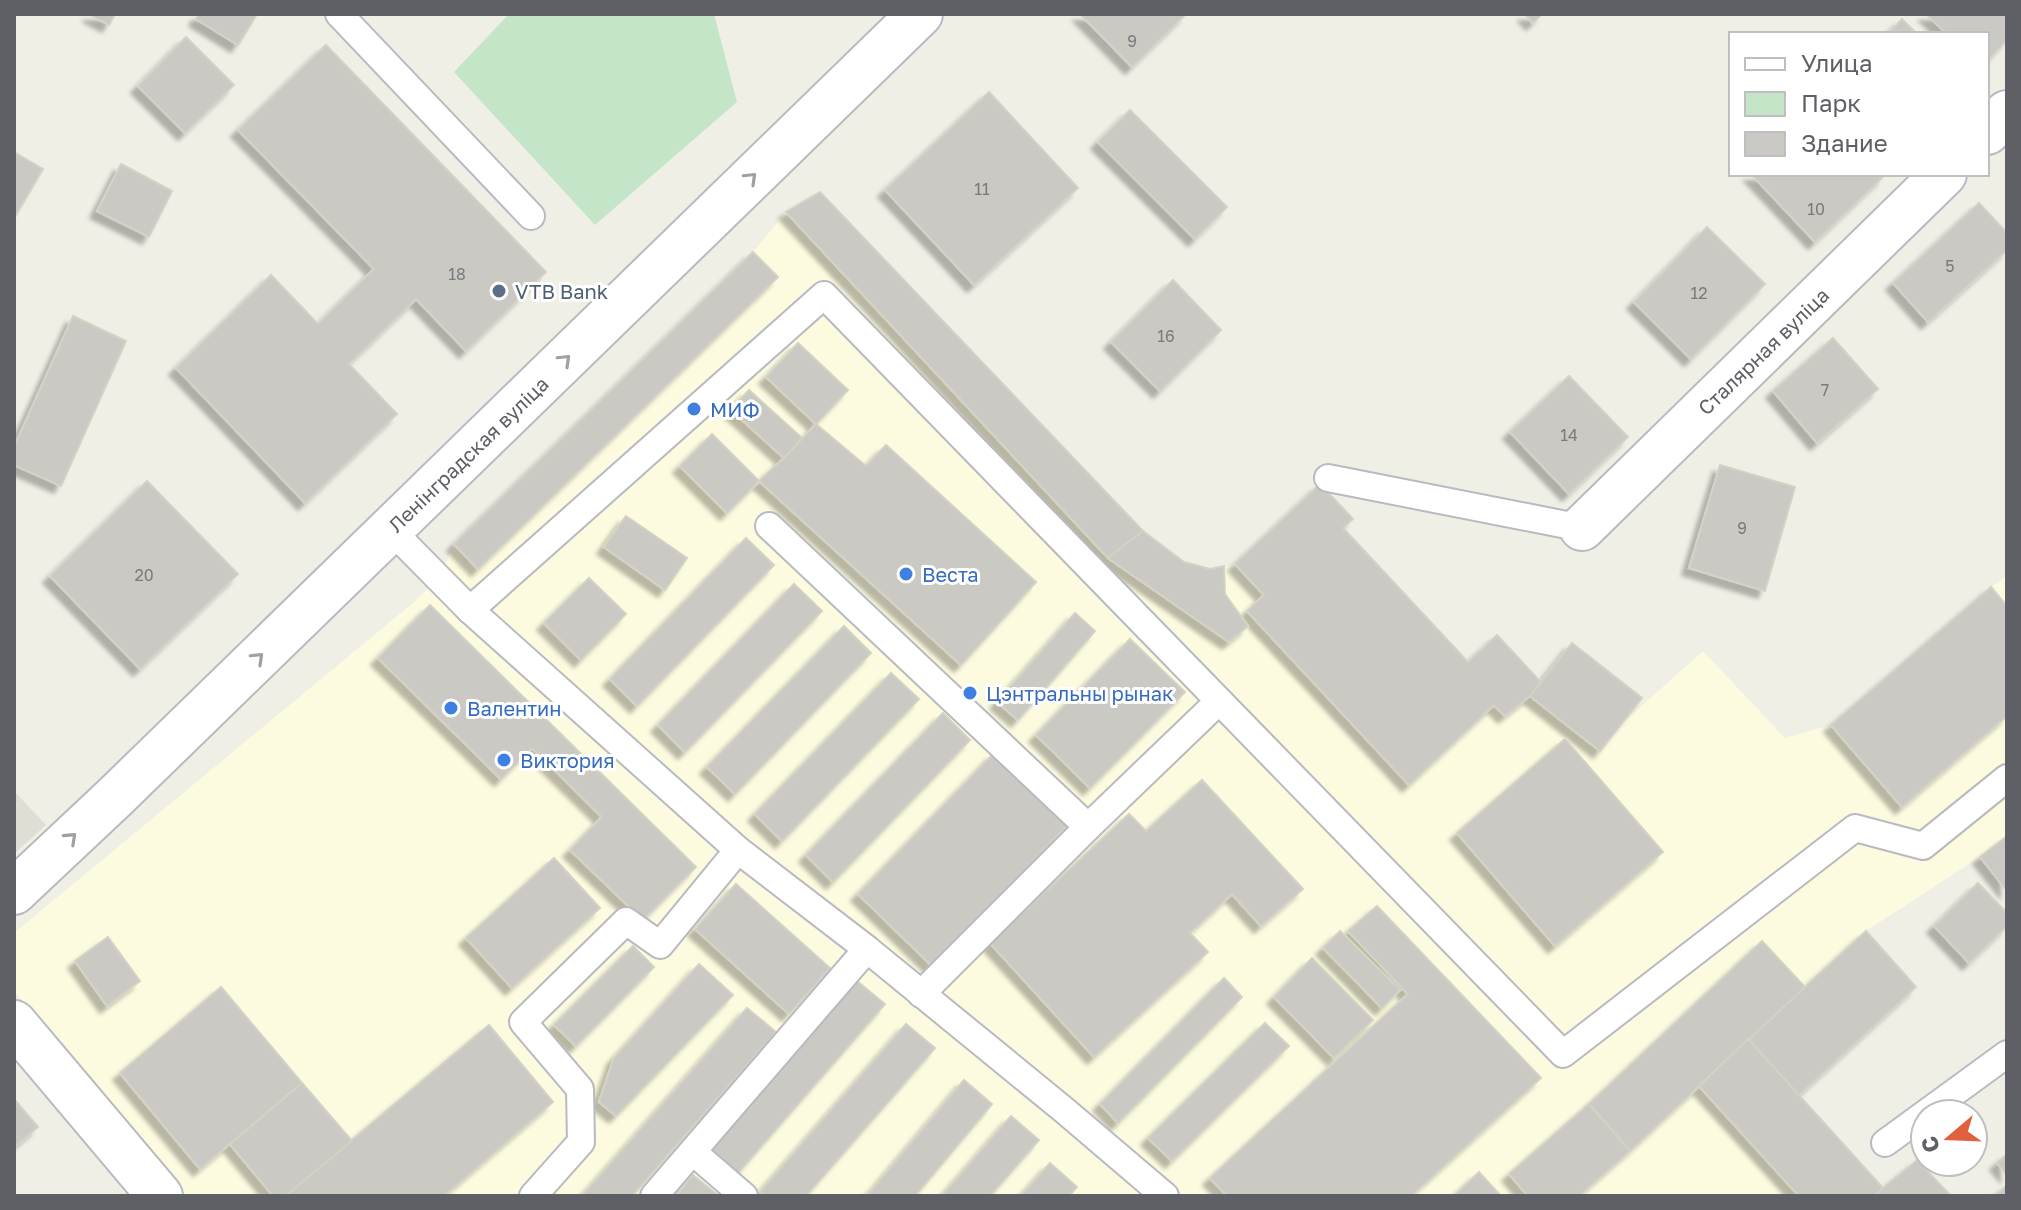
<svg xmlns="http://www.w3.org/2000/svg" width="2021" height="1210" font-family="'Golos Text',sans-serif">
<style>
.commercial{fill:#fcfadf}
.education{fill:#dfded5}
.green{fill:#c5e5c9}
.building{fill:#cbc9c4;stroke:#d4d1c5;stroke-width:2;filter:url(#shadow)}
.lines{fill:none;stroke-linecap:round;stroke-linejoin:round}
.lane-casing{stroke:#b9babf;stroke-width:30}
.street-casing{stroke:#b9babf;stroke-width:48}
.lane{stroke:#fff;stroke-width:26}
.street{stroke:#fff;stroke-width:44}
.oneway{stroke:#9ea0a3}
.service-dot{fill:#5c6f8a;stroke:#fff;stroke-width:3}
.shop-dot{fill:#3f7fe0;stroke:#fff;stroke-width:3}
.labels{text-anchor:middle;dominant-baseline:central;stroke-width:6;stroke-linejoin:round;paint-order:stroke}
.number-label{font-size:16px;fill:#797a7e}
.service-label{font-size:20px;fill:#4e5e75;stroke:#fff;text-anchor:start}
.street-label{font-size:20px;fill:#5e6066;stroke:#fff}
.shop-label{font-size:20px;fill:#366cbe;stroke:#fff;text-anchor:start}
</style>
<defs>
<filter id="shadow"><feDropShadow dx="-7" dy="7" stdDeviation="2" flood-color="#0004"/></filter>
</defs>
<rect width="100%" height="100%" fill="#efefe6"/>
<polygon class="commercial" points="820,192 1143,531 1184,562 1210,569 1235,564 1320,484 1353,519 1343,529 1468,661 1497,635 1541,681 1572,643 1642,698 1626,720 1703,651 1785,738 1831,725 1991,587 2007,576 2007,836 1980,857 1866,931 1699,1086 1799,1196 184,1196 14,991 14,933 414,602 439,578 454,544 753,252 786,212"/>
<polygon class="education" points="14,791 46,825 14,854"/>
<polygon class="green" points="509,14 714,14 737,102 595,225 454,72"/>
<g class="building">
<polygon points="89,14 115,14 109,25"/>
<polygon points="199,14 257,14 238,45 196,19"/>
<polygon points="1080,14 1186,14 1132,67"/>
<polygon points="1525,14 1542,14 1533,23"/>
<polygon points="1926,14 2007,14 2007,40 1987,61 1987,34 1947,34"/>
<polygon points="1902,19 1917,34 1888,34"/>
<polygon points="186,37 234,85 185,133 138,86"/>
<polygon points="326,45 546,272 466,351 416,299 349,364 397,414 305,503 176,368 271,275 318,324 374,269 238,130"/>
<polygon points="989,92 1078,188 974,285 885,190"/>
<polygon points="1130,110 1227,207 1195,239 1098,142"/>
<polygon points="14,152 43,169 14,218"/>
<polygon points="121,164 172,191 149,237 97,211"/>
<polygon points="1751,174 1882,174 1884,176 1815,242"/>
<polygon points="820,192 1143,531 1108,558 786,212"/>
<polygon points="1979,203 2007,233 2007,250 1928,322 1893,283"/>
<polygon points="1707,227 1765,284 1691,359 1634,302"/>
<polygon points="753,252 778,277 478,569 454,544"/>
<polygon points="1173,280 1221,330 1160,391 1111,342"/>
<polygon points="73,316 126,341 61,486 14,465 14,447"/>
<polygon points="1833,338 1878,389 1817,443 1773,391"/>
<polygon points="798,343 848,390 816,424 766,377"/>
<polygon points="1569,376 1628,437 1569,494 1510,432"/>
<polygon points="749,390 802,438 784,458 731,410"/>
<polygon points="816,424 866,466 886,445 1036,582 961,665 759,481 784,458"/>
<polygon points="712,434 759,481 727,513 680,466"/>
<polygon points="1720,465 1795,487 1765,591 1689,568"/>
<polygon points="147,481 238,574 140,669 50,576"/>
<polygon points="1320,484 1353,519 1343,528 1468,662 1497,635 1541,682 1530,696 1505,716 1494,705 1409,785 1247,611 1264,595 1235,564"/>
<polygon points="626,516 687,558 665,590 604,547"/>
<polygon points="1143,531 1184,562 1210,569 1224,566 1225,594 1248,626 1229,642 1108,558"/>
<polygon points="746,538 774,565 637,706 610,679"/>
<polygon points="589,578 626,614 581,660 544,623"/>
<polygon points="794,584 822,611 685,752 658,725"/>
<polygon points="1991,587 2007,606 2007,716 1902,807 1831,725"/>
<polygon points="430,605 696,867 643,920 570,850 602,817 532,748 501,779 378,658"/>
<polygon points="1075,613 1095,631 1018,720 997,702"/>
<polygon points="844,626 871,653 735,794 707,767"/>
<polygon points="1130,639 1185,692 1090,788 1036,735"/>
<polygon points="1572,643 1642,698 1600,751 1530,696"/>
<polygon points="891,673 919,699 782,841 755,814"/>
<polygon points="943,713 970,740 833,882 806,855"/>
<polygon points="1565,739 1663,852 1555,946 1457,833"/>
<polygon points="994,753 1067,826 932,966 858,894"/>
<polygon points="1202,780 1303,889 1261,926 1232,894 1190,933 1208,952 1094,1057 990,943 1129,814 1146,831"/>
<polygon points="2007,836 2007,891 1980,857"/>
<polygon points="554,858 600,908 512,988 466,938"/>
<polygon points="1978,883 2007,913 2007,926 1969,963 1934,926"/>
<polygon points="736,884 830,968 789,1014 695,929"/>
<polygon points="1377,906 1541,1078 1411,1196 1227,1196 1210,1178 1408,994 1348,931"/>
<polygon points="1340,931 1400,990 1382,1008 1323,948"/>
<polygon points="1866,931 1916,987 1799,1095 1748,1039"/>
<polygon points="108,937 140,981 107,1006 75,961"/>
<polygon points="1762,941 1805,987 1630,1151 1589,1104"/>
<polygon points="633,946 654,967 576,1046 554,1025"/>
<polygon points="1312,958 1373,1020 1334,1058 1274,997"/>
<polygon points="699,964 733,995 616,1116 599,1102 614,1058"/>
<polygon points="1224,978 1242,997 1118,1123 1100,1104"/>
<polygon points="857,981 885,1004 738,1173 711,1150"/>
<polygon points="221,987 302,1083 200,1169 120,1073"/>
<polygon points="747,1008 776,1032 632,1196 582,1196"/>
<polygon points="1265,1023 1289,1046 1172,1161 1148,1138"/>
<polygon points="906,1024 935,1048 806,1196 765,1196 760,1192"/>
<polygon points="489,1025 553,1102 444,1196 285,1196"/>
<polygon points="1748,1039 1883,1188 1874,1196 1799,1196 1699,1086"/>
<polygon points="964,1080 992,1104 915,1196 867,1196"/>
<polygon points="302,1083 352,1141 285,1196 273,1196 230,1144"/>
<polygon points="14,1099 38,1127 14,1147"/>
<polygon points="1589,1104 1630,1151 1581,1194 1583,1196 1528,1196 1509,1174"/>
<polygon points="1011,1116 1039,1140 990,1196 942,1196"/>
<polygon points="2007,1154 2007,1175 1997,1163"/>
<polygon points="1917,1160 1951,1196 1874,1196 1883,1188"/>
<polygon points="1050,1163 1077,1187 1069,1196 1021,1196"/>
<polygon points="1479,1172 1501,1196 1454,1196"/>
<polygon points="693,1175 719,1196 676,1196"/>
<polygon points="2007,1185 2007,1196 1995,1196"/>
</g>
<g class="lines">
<g class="lane-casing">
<g id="lane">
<polyline points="339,14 531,216"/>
<polyline points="1328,478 1582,528"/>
<polyline points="769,526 1088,827"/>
<polyline points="391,530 470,610 824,295 1563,1054 1855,828 1923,846 2007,778"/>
<polyline points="470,610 738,850 867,949 1064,1110 1165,1196"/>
<polyline points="921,994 1088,827 1219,701"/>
<polyline points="1885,1143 2007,1054"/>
<polyline points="693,1152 744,1196"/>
<polyline points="533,1196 581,1142 580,1089 523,1022 626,921 660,945 738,850"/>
<polyline points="654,1196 867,949"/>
</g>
</g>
<g class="street-casing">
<g id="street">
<polyline points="1987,132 2007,113"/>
<polyline points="1582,528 1944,174"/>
<polyline points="14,892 114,798 920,14"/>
<polyline points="14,1023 160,1196"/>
</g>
</g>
<use href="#lane" class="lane"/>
<use href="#street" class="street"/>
</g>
<defs><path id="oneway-chevron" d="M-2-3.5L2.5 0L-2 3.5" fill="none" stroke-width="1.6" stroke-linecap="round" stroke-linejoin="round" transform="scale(2)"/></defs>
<g class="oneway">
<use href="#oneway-chevron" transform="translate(751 178) rotate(-44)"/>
<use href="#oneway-chevron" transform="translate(565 360) rotate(-44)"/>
<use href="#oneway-chevron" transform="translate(258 658) rotate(-44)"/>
<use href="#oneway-chevron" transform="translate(71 838) rotate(-43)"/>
</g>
<circle class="service-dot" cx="499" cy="291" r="8"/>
<g class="shop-dot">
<circle cx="694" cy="409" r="8"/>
<circle cx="906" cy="574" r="8"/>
<circle cx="970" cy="693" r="8"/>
<circle cx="451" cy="708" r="8"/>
<circle cx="504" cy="760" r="8"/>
</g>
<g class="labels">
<g class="number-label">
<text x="1132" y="41">9</text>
<text x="982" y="189">11</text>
<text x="1816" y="209">10</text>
<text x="1950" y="266">5</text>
<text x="457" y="274">18</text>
<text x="1699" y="293">12</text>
<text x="1166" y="336">16</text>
<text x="1825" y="390">7</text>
<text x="1569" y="435">14</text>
<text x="1742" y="528">9</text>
<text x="144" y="575">20</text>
</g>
<g class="service-label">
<text x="515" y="291">VTB Bank</text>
</g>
<g class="street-label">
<text transform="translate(1763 351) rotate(-44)">Сталярная вуліца</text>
<text transform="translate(468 454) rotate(-44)">Ленінградская вуліца</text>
</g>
<g class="shop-label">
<text x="710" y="409">МИФ</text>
<text x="922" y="574">Веста</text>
<text x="986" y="693">Цэнтральны рынак</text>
<text x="467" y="708">Валентин</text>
<text x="520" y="760">Виктория</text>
</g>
</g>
<rect width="2021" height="1210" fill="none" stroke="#5e6066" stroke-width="32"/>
<rect x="1729" y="32" width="260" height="144" fill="#ffffff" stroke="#bfbfc2" stroke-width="2"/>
<rect x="1745" y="58" width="40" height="12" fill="#ffffff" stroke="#bfbfc2" stroke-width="2"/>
<text x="1801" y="72" font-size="24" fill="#5e6066">Улица</text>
<rect x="1745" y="92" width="40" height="24" fill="#c5e5c9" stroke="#bfbfc2" stroke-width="2"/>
<text x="1801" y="112" font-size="24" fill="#5e6066">Парк</text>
<rect x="1745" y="132" width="40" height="24" fill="#cbc9c4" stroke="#bfbfc2" stroke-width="2"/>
<text x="1801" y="152" font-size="24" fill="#5e6066">Здание</text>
<g transform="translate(1949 1138) rotate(251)"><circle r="38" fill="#ffffff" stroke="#bfbfc2" stroke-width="2"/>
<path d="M0-6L14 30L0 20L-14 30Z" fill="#e0613c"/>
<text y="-12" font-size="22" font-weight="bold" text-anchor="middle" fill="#5e6066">С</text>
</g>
</svg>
